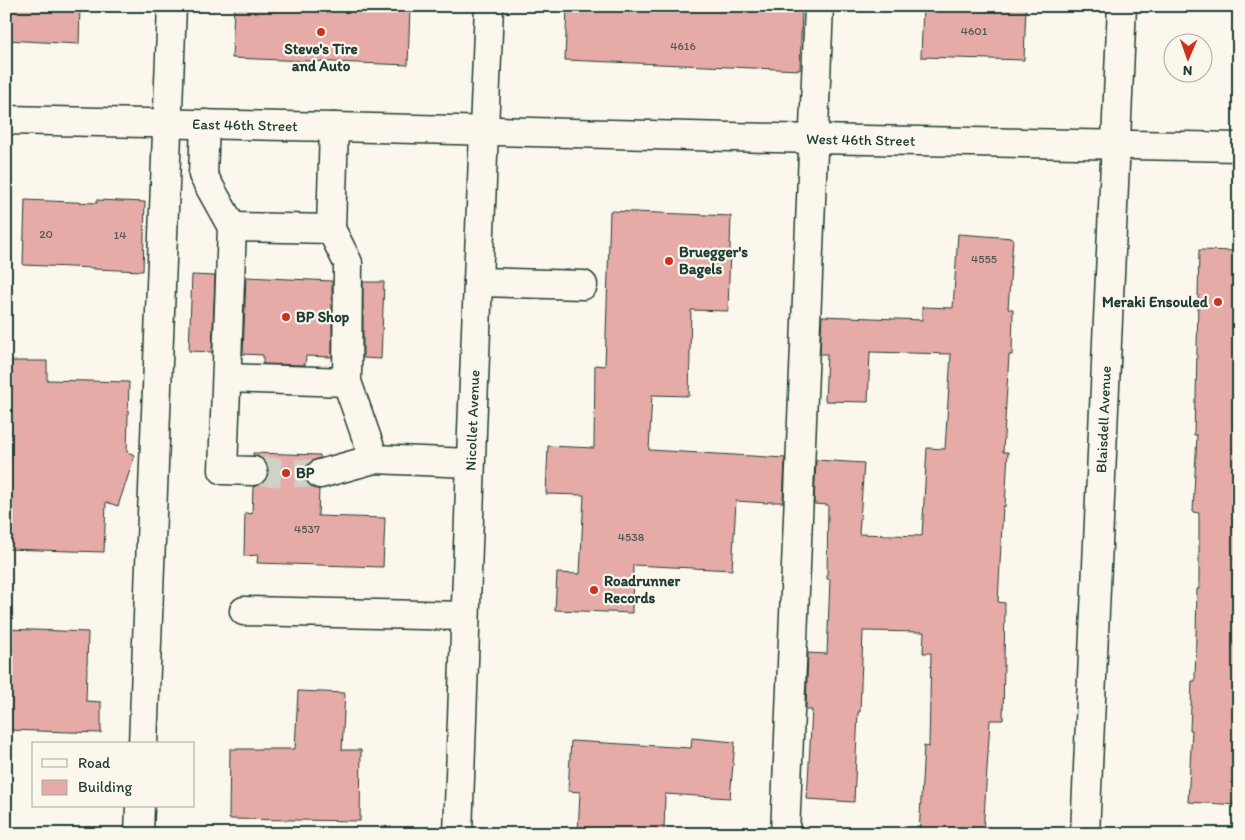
<svg xmlns="http://www.w3.org/2000/svg" width="1245" height="840" font-family="Itim,sans-serif">
<style>
.building{fill:#e6aba7;stroke:#1f3d34}
.lines{fill:none;stroke-linecap:round;stroke-linejoin:round}
.minor-tunnel{stroke:#cfd2c7;stroke-width:28;stroke-dasharray:28 14;stroke-linecap:butt}
.minor-casing{stroke:#1f3d34;stroke-width:31}
.major-casing{stroke:#1f3d34;stroke-width:31}
.minor{stroke:#fbf7ec;stroke-width:28}
.major{stroke:#fbf7ec;stroke-width:28}
.poi-dot{fill:#c8321e;stroke:#fbf7ec;stroke-width:2}
.labels{text-anchor:middle;dominant-baseline:central;stroke-width:4.5;stroke-linejoin:round;paint-order:stroke}
.number-label{font-size:12px;fill:#515851}
.poi-label{font-size:15px;font-weight:bold;fill:#1f3d34;stroke:#fbf7ec;text-anchor:start}
.street-label{font-size:15px;fill:#1f3d34;stroke:#fbf7ec}
</style>
<rect width="100%" height="100%" fill="#fbf7ec"/>
<filter id="ink" filterUnits="userSpaceOnUse"><feTurbulence type="fractalNoise" baseFrequency=".02" numOctaves="2"/><feDisplacementMap in="SourceGraphic" scale="10" xChannelSelector="R" yChannelSelector="G"/><feConvolveMatrix kernelMatrix="1 2 1 2 8 2 1 2 1" color-interpolation-filters="sRGB"/></filter>
<g filter="url(#ink)">
<g class="building">
<polygon points="6,6 80,6 79,44 6,40"/>
<polygon points="234,6 410,6 408,65 232,58"/>
<polygon points="567,6 802,6 800,70 565,60"/>
<polygon points="923,6 1026,6 1024,60 921,57"/>
<polygon points="25,200 97,203 97,200 145,202 143,271 94,269 94,268 23,265"/>
<polygon points="610,211 731,216 728,311 691,310 689,396 652,395 649,450 785,458 783,502 768,502 768,503 736,501 732,570 633,565 632,613 555,610 557,573 580,574 584,495 546,494 548,446 594,448 595,365 605,366"/>
<polygon points="958,234 1013,238 1008,309 1013,309 1012,355 1009,355 1003,452 1008,452 1005,507 1003,506 998,602 1005,603 1003,720 990,720 983,834 919,834 924,746 929,747 931,653 923,653 924,632 863,631 860,712 858,712 854,802 807,799 812,710 806,710 808,653 827,654 830,579 827,579 828,505 814,504 816,460 864,463 859,534 922,536 927,448 945,449 951,354 870,352 868,402 825,401 827,354 820,354 822,316 922,320 922,307 953,308"/>
<polygon points="1199,250 1239,251 1239,805 1188,802 1192,730 1190,730 1192,681 1195,681 1197,589 1199,589 1199,513 1193,512 1197,435 1194,435 1195,399 1196,399"/>
<polygon points="192,275 215,276 212,352 189,351"/>
<polygon points="246,277 332,281 332,357 306,356 305,365 263,364 263,355 243,354"/>
<polygon points="363,282 384,282 381,359 363,358"/>
<polygon points="6,361 47,361 47,380 129,382 127,452 135,455 118,506 106,502 104,552 6,549"/>
<polygon points="253,453 320,455 320,458 309,463 305,471 305,478 309,485 316,489 319,489 318,516 385,518 383,567 257,563 258,555 244,556 245,513 252,514 253,487 261,484 266,480 269,472 266,463 261,458 253,455"/>
<polygon points="6,629 88,632 86,701 101,702 101,733 6,730"/>
<polygon points="298,691 345,693 342,750 361,750 360,821 229,819 230,749 295,749"/>
<polygon points="692,738 735,742 730,798 665,794 664,834 578,834 580,792 568,791 571,741 691,748"/>
</g>
<g class="lines">
<polyline class="minor-tunnel" points="253,471 320,474"/>
<g class="minor-casing">
<g id="minor">
<polyline points="205,124 203,175 232,227 223,470 253,471"/>
<polyline points="334,127 331,229 348,263 347,382 374,459"/>
<polyline points="232,227 331,229"/>
<polyline points="478,282 583,285"/>
<polyline points="227,378 347,382"/>
<polyline points="320,474 374,459 470,463"/>
<polyline points="244,611 465,616"/>
<polyline points="143,744 172,6"/>
<polyline points="139,834 140,806"/>
<polyline points="785,834 819,6"/>
<path id="s1" d="M1085,834L1122,6"/>
</g>
</g>
<g class="major-casing">
<g id="major">
<path id="s2" d="M6,120L334,127L814,139L1239,147"/>
<path id="s3" d="M458,834L472,431L489,6"/>
</g>
</g>
<use href="#minor" class="minor"/>
<use href="#major" class="major"/>
</g>
</g>
<g class="poi-dot">
<circle cx="321" cy="32" r="5"/>
<circle cx="669" cy="261" r="5"/>
<circle cx="1218" cy="302" r="5"/>
<circle cx="286" cy="317" r="5"/>
<circle cx="286" cy="473" r="5"/>
<circle cx="594" cy="590" r="5"/>
</g>
<g class="labels">
<g class="number-label">
<text x="974" y="31">4601</text>
<text x="683" y="46">4616</text>
<text x="46" y="234">20</text>
<text x="120" y="235">14</text>
<text x="984" y="259">4555</text>
<text x="307" y="529">4537</text>
<text x="631" y="537">4538</text>
</g>
<g class="poi-label">
<text x="321" y="49" text-anchor="middle">Steve's Tire<tspan x="321" dy="17">and Auto</tspan></text>
<text x="679" y="252">Bruegger's<tspan x="679" dy="17">Bagels</tspan></text>
<text x="1208" y="302" text-anchor="end">Meraki Ensouled</text>
<text x="296" y="317">BP Shop</text>
<text x="296" y="473">BP</text>
<text x="604" y="581">Roadrunner<tspan x="604" dy="17">Records</tspan></text>
</g>
<g class="street-label">
<text stroke="none"><textPath href="#s2" startOffset="239">East 46th Street</textPath></text>
<text stroke="none"><textPath href="#s2" startOffset="855">West 46th Street</textPath></text>
<text stroke="none"><textPath href="#s3" startOffset="414">Nicollet Avenue</textPath></text>
<text stroke="none"><textPath href="#s1" startOffset="415">Blaisdell Avenue</textPath></text>
</g>
</g>
<rect width="1245" height="840" fill="none" stroke="#fbf7ec" stroke-width="25"/>
<rect x="12" y="12" width="1220" height="815" fill="none" stroke="#1f3d34" stroke-width="2" filter="url(#ink)"/>
<rect x="32" y="742" width="162" height="65" fill="#fbf7ec" stroke="#a3ada2"/>
<rect x="42" y="759" width="25" height="8" fill="#fbf7ec" stroke="#a3ada2"/>
<text x="78" y="768" font-size="15" fill="#1f3d34">Road</text>
<rect x="42" y="780" width="25" height="15" fill="#e6aba7" stroke="#a3ada2"/>
<text x="78" y="792" font-size="15" fill="#1f3d34">Building</text>
<g transform="translate(1188 58) rotate(182)"><circle r="24" fill="#fbf7ec" stroke="#a3ada2"/>
<path d="M0-4L9 19L0 12L-9 19Z" fill="#c8321e"/>
<text y="-8" font-size="14" font-weight="bold" text-anchor="middle" fill="#1f3d34">N</text>
</g>
</svg>
